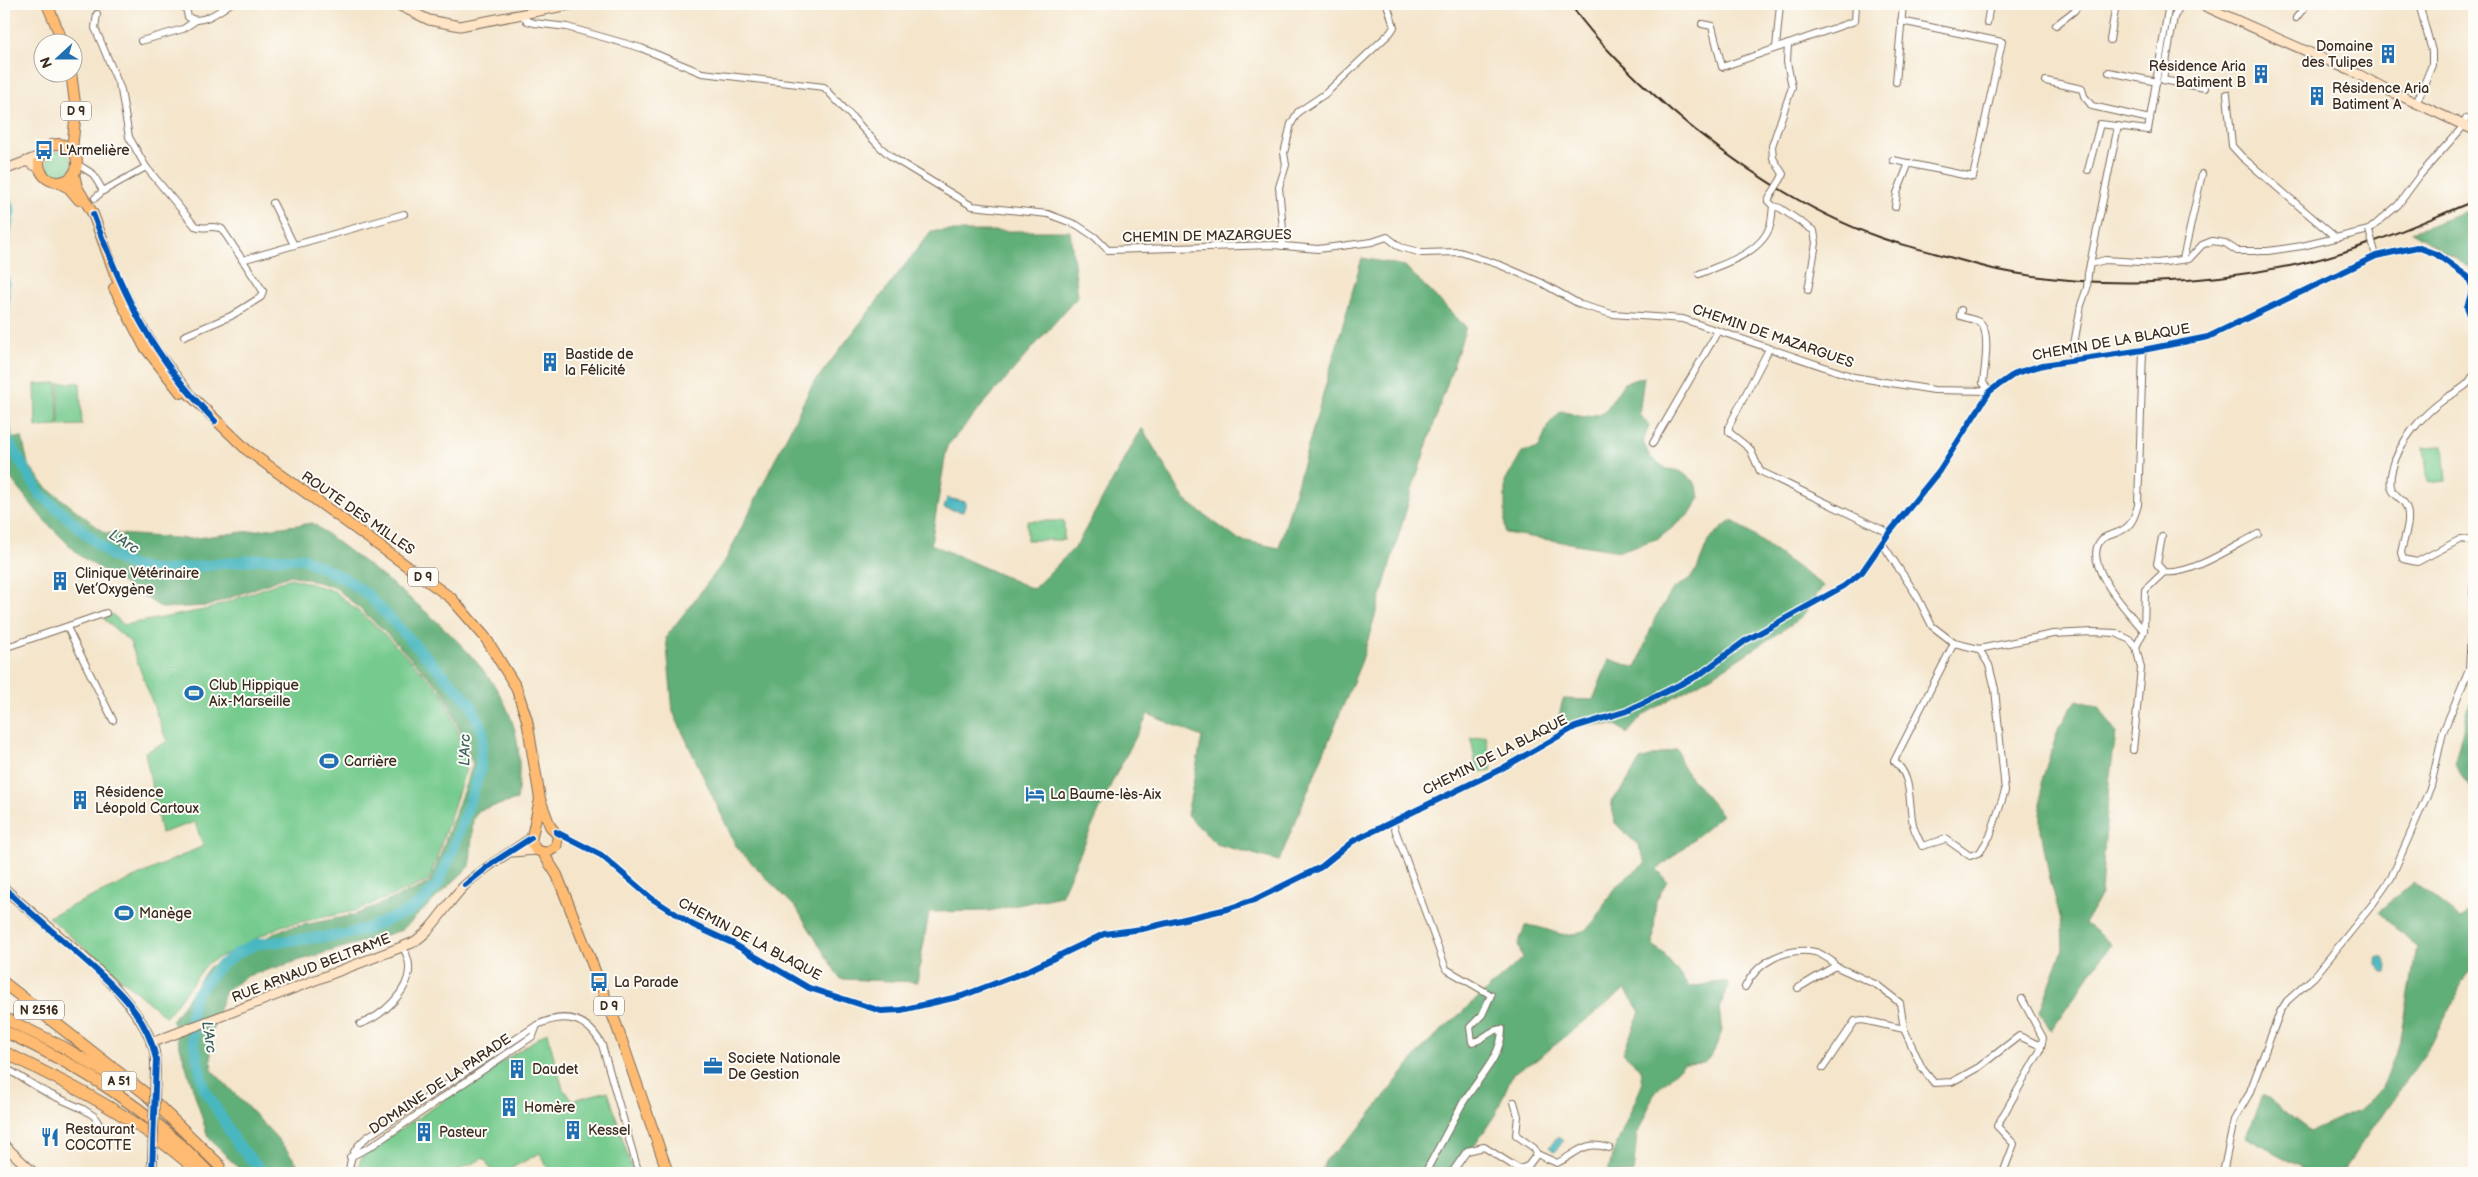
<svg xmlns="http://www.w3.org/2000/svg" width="2478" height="1177" font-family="'Balsamiq Sans',sans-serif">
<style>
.green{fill:#75ca8d;stroke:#587a56}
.forest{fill:#60ae78;stroke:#4e6c4b}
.water{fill:#48b7bf;stroke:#42706e}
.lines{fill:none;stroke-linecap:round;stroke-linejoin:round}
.river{stroke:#48b7bf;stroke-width:11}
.street-casing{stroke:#7c6b5b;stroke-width:8}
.secondary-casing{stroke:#7c6b5b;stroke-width:11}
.primary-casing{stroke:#7c6b5b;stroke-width:12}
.highway-casing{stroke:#7c6b5b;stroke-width:13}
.street{stroke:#fff;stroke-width:6}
.secondary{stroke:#ffe4c6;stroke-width:9}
.primary{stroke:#ffbb71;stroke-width:10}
.highway{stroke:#ffbb71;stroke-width:11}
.rail{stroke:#3b2a1e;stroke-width:2}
.street-bridge-casing{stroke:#7c6b5b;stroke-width:8;stroke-linecap:butt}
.secondary-bridge-casing{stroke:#7c6b5b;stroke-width:11;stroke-linecap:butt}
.street-bridge{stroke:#fff;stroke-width:6}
.secondary-bridge{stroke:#ffe4c6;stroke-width:9}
.cycleway-casing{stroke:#fdfcf7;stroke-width:9}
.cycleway{stroke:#0057b8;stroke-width:6}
.labels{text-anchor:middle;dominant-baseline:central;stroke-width:4;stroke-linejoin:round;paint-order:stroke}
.shield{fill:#fdfcf7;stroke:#75695f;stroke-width:1}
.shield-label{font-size:12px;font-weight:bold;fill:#3b2a1e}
.poi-label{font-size:14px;fill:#3b2a1e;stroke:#fdfcf7;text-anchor:start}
.street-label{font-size:14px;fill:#3b2a1e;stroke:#fdfcf7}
.water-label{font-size:15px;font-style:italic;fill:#40625e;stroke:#fdfcf7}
</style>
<rect width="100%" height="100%" fill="#fdfcf7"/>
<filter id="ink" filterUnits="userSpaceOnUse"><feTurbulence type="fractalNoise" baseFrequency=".02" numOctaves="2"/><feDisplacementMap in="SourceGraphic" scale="10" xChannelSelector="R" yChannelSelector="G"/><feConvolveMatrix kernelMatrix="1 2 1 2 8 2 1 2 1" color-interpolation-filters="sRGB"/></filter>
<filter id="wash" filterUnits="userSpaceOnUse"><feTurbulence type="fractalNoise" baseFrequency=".0096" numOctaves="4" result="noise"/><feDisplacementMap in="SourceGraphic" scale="20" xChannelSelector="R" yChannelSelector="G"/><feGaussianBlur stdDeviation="1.12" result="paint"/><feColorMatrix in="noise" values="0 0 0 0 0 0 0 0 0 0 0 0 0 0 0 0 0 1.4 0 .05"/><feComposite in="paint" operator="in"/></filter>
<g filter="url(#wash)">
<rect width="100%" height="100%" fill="#f4e5cb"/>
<g class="green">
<circle cx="59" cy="164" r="13"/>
<polygon points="57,383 58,426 36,427 35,384"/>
<polygon points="59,383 80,383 82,425 59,426"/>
<polygon points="2443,446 2446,481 2428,483 2424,447"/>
<rect x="1027" y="521" width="37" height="19"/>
<polygon points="291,578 334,591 377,627 442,692 469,760 429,881 354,911 281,926 208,963 166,1017 48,917 203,846 195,822 161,833 145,752 167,742 130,642 104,619 112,614 124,625 209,609"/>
<polygon points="1486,736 1492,770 1477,772 1471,738"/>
<polygon points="547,1032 563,1089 573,1100 608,1091 633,1173 550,1173 540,1153 502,1173 493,1173 484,1158 452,1173 357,1173 360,1161 365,1153"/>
</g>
<g class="forest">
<polygon points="2474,209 2474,270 2412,232"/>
<polygon points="931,231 1070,231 1078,296 947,446 931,544 1033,589 1076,546 1142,428 1185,500 1237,539 1279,548 1362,258 1405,266 1466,327 1412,490 1362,660 1279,861 1216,844 1187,815 1202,737 1148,714 1113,780 1061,896 989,911 929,912 917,982 840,979 797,909 737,848 673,712 666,637 726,559 811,387"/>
<polygon points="1644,377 1639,414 1649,425 1643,442 1650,457 1667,469 1680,471 1694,481 1700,497 1691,513 1659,538 1620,551 1505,533 1505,482 1522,452 1539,448 1548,425 1561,411 1584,417 1604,413 1624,383"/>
<path d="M22,437L28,464L45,486L105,533L189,539L313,523C375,573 487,645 512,721C521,746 520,775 517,800L479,810L473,819L470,866L402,930L247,976L225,991L210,1038L212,1070L277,1138L305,1173H243L208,1137L172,1021L209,967L283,929L354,915L430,883L473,764L444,692L378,625L335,587L291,575L208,606L162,608L80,556L43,519L4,470V440Z"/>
<polygon points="1732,520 1823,586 1801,618 1723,669 1643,715 1627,734 1617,725 1557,724 1563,699 1593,700 1609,659 1636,668 1655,618 1673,589 1689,579 1697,569 1709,539"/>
<polygon points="2474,686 2474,791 2454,765"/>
<polygon points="2077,700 2099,707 2116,733 2109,783 2101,894 2085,923 2111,944 2051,1031 2040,1011 2063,949 2062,924 2049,875 2041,830 2041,783 2059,727"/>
<path d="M1677,749L1683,768L1722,815L1657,870L1667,881L1656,901L1653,945L1663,953L1689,987L1727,981L1729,987L1719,1008L1722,1031L1713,1053L1704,1063L1684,1064L1655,1092L1637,1135L1633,1173H1608L1612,1155L1642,1085L1640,1068L1623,1053L1640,1012L1625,989L1535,1061L1513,1073L1495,1115L1456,1173H1320L1325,1161L1358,1130L1424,1046L1523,958L1518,945L1525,926C1543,924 1559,939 1577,934C1596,928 1603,904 1613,890C1621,880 1636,871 1646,863L1638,845L1615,823L1611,800L1622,790L1640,760Z"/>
<polygon points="2413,882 2461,919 2474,906 2474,967 2465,977 2431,1045 2342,1173 2298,1173 2301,1167 2245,1137 2263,1095 2310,1131 2358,1110 2382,1089 2401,1039 2417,948 2379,912"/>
</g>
<g class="water">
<polygon points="947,498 966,502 963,512 944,508"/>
<polygon points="2378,957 2384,958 2388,966 2387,972 2383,972 2377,965 2376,959"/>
<polygon points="1558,1137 1563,1141 1555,1152 1549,1147"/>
</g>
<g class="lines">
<g class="river">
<polyline points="4,197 10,211 4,241"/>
<polyline points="4,280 4,385"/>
<polyline points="4,418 8,441 40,494 111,555 134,567 161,571 261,559 302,558 344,578 368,595 470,703 483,732 480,772 452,852 439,882 426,898 409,911 366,929 344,935 256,944 236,954 220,966 195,995 191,1015 193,1040 204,1088 238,1145 264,1173"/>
</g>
</g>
</g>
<g filter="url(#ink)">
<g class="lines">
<g class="street-casing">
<g id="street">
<path d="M185,4L188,17C201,26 219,11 230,4"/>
<polyline points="2181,4 2174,17 2163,80 2205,88"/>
<polyline points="522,15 527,21 534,23 567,27 641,48 702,73 824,87 880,147 893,158 972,206 1048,214 1077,225 1095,237 1108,250 1273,245 1318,249 1372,242 1387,237 1400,247 1422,253 1460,252 1500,265 1542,283 1581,305 1612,314 1683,319 1854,377 1934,390 1990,391"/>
<polyline points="2296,18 2307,4"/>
<polyline points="1987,23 1990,4"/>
<polyline points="1702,24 1712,26 1722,67 1855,21 1856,4"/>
<polyline points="2056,25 2074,11 2079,4"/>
<polyline points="2110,40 2116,4"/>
<polyline points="141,41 183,29 195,21"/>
<polyline points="1776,48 1780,4"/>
<polyline points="2109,72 2157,82"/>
<polyline points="2046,81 2082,89 2084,96 2092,106 2150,119"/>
<polyline points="1896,82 1903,4"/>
<polyline points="2227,94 2232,146 2242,157 2335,237"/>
<polyline points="2416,104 2432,65 2432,51 2419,4"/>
<polyline points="1893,160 1973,177 2002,42 1901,21"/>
<polyline points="77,164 93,174 103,191 146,167 129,137 121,90 95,28 97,14"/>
<path d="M146,167L195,226C204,230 213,224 222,229L263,291L261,297L231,316L184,336"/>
<polyline points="2088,170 2100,124 2148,130 2169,4"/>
<polyline points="1781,179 1783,174 1773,158 1772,146 1792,87 1787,62 1788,44"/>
<polyline points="95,198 103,191"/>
<polyline points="273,203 294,245"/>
<polyline points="1773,206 1780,208 1814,231 1816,243 1808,290"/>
<polyline points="1895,207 1897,193 1909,163"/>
<polyline points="1282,246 1283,229 1279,187 1286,165 1284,153 1291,124 1298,112 1325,94 1390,33 1394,27 1387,4"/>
<polyline points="2183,259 2202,174"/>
<polyline points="242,260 404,214"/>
<polyline points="2090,264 2118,126"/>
<path d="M1699,274C1722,264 1761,254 1770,226C1772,220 1772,213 1773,206L1768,201L1771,195"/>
<polyline points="2088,274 2090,264 2105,260 2157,263 2189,259 2202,245 2212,241 2225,243 2237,251 2268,251 2302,246 2369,230 2398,205 2420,175 2461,129 2466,119"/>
<path d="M1961,310L1960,316C1966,318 1974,319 1979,322C1992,329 1984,371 1983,383L1990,391"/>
<polyline points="1769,349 1729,426 1729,432 1750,449 1760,471 1889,533"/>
<path d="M2143,350L2138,505C2134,519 2131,528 2116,533C2111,535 2106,536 2102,539C2079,562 2130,614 2144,631"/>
<polyline points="2071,361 2081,305 2087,288"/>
<path d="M2474,374C2468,387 2457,391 2446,398C2422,415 2399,441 2392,470C2385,499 2403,493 2407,509C2411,523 2403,540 2401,553L2403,559L2417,562L2461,539L2473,541L2474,544"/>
<polyline points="1653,443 1718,331"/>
<path d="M2162,537L2157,564L2164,572C2190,576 2234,546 2258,534"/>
<polyline points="1882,543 1917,596 1932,626 1954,643 1979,649 2053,634 2093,632 2116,633 2130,640 2136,647 2141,668 2133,750"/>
<polyline points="67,627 113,720"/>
<path d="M1954,643L1894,761C1913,776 1908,802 1913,824C1914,831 1919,839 1922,846L1946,839L1970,856L1980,852L1990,836L2005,791L1995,689L1989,665L1979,649"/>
<polyline points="2136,647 2144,631 2145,590 2164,572"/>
<polyline points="4,648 106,613"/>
<path d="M1392,821L1446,969L1491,995L1482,1015L1470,1027L1472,1042C1484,1041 1489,1029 1502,1029C1502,1058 1475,1081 1461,1106C1449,1128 1437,1151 1425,1173"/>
<polyline points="556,832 601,855 651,898 693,925 732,943 809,988 881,1011 901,1010 962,996 1025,972 1104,934 1142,929 1227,909 1254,900 1321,867 1353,841 1501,769 1575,727 1627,711 1699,675 1745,641 1844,586 1862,572 1889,533 1939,471 1990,391 2016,373 2043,365 2143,350 2208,337 2376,256 2417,247 2436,254 2468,277 2473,288 2467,307 2474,325"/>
<path d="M1745,987C1757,962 1787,946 1815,952C1821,953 1828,959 1833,962L1834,967"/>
<polyline points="1798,988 1835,966 1877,985 1900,1003 1904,1029"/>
<path d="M360,1024C381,1017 411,991 409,966C409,960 406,953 403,947"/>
<polyline points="4,1067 47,1093 83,1109 94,1116 99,1124"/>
<polyline points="1823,1068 1855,1021 1863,1020 1904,1029 1922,1068 1934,1083 1952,1082 1979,1067 2019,1036 2041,1046"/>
<path d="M1537,1154L1557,1163C1578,1153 1584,1140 1609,1148"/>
<polyline points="350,1157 370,1147 533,1036 537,1025"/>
<path d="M349,1173C350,1156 354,1148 367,1137L537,1025C565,1012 587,1017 602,1045L637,1167"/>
<polyline points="1447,1173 1453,1171 1467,1151 1484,1147 1519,1169 1528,1166 1537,1154 1534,1148 1516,1135 1518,1116 1514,1102"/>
<polyline points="2003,1173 2014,1144 1997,1126 2040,1051 2043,1038 2022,999"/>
<polyline points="2223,1173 2234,1120 2249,1094 2280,1012 2287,1001 2314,977 2372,905 2391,878 2431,786 2443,732 2469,670 2474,580"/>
</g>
</g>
<g class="secondary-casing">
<g id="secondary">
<polyline points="396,4 429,20 460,26 575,4"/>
<polyline points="2200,4 2358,74 2388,90 2474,130"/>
<polyline points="28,162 39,168"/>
<polyline points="4,170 40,156"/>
<polyline points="513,852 536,850"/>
<path d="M4,888C49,931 137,989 154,1050C157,1061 155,1073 155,1084"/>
<path d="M151,1043L412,943C433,931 446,904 464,886C484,867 508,854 531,838"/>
<polyline points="4,1145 34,1173"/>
<polyline points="152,1173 153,1144"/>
</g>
</g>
<g class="primary-casing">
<g id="primary">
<polyline points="47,4 63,42"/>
<polyline points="71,72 76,111 72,150"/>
<circle cx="58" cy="163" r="19"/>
<polyline points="74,174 77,187 93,214 116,277 134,313 156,351 189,394 247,450 451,598 485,637 516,687 527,720 540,799 550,826 558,836 556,847 546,853 536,850 531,841 540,799"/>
<polyline points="59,183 69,188 79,200"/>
<polyline points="114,288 144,346 181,393"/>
<polyline points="543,853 557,875 616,1024 668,1173"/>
</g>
</g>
<g class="highway-casing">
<g id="highway">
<polyline points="4,983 146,1094 219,1165"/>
<polyline points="4,1018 63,1047 115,1078"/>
<path d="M4,1031C84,1068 148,1108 209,1173"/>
<path d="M4,1052C71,1085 138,1118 194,1168"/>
</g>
</g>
<use href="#street" class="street"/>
<use href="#secondary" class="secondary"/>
<use href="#primary" class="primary"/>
<use href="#highway" class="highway"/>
<path class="rail" d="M1570,4C1598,44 1635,78 1671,110C1730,161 1807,212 1881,238C1898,244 1917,248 1934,253C1954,258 1973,264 1993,269C2092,290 2200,285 2299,264C2360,251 2417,224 2474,201"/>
<g class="street-bridge-casing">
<g id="street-bridge">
<polyline points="1771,195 1781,179"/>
<polyline points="2369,230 2376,256"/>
<polyline points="2087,288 2088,274"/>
</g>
</g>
<g class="secondary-bridge-casing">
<polyline id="secondary-bridge" points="153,1144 155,1084"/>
</g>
<use href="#street-bridge" class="street-bridge"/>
<use href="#secondary-bridge" class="secondary-bridge"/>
<g class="cycleway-casing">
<g id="cycleway">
<path d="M93,214C125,299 151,355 215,421"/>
<polyline points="556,832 601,855 651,898 693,925 732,943 809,988 881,1011 901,1010 962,996 1025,972 1104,934 1142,929 1227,909 1254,900 1321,867 1353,841 1501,769 1575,727 1627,711 1699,675 1745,641 1844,586 1862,572 1889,533 1939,471 1990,391 2016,373 2043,365 2143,350 2208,337 2376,256 2417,247 2436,254 2468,277 2473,288 2467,307 2474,325"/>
<polyline points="465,885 494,862 531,838"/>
<path d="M4,888C25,908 47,927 69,946C105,978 146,1009 156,1059L152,1173"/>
</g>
</g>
<use href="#cycleway" class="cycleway"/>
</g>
</g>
<defs>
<g id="building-bare" transform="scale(1.5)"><path d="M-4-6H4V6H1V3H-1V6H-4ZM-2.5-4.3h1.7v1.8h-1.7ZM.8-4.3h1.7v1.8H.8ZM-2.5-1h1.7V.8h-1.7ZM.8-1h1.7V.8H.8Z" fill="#1f6fb2" stroke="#fdfcf7" stroke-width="2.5" paint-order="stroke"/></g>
<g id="bus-bare" transform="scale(1.5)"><path d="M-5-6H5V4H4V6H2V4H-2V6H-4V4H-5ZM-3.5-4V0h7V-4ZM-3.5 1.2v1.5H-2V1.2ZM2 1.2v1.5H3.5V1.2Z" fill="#1f6fb2" stroke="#fdfcf7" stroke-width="2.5" paint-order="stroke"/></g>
<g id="stadium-bare" transform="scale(1.5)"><path d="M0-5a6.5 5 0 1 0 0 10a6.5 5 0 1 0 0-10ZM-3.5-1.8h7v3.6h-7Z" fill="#1f6fb2" stroke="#fdfcf7" stroke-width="2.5" paint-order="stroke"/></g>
<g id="hotel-bare" transform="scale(1.5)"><path d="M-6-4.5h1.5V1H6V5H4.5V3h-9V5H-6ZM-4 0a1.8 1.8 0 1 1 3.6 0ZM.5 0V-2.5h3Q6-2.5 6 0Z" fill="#1f6fb2" stroke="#fdfcf7" stroke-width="2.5" paint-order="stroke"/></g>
<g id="office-bare" transform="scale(1.5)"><path d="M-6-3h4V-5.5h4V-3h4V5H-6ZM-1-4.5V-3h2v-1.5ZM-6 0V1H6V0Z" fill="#1f6fb2" stroke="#fdfcf7" stroke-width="2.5" paint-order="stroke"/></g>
<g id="restaurant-bare" transform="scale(1.5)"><path d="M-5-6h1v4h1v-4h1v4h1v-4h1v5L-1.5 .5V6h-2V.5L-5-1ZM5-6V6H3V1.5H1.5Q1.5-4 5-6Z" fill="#1f6fb2" stroke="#fdfcf7" stroke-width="2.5" paint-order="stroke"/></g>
</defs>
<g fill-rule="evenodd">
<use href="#building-bare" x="2388" y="54"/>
<use href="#building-bare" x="2261" y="74"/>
<use href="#building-bare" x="2317" y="96"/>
<use href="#bus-bare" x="44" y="150"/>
<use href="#building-bare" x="550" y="362"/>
<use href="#building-bare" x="60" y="581"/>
<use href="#stadium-bare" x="194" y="693"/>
<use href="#stadium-bare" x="329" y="761"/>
<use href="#hotel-bare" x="1035" y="794"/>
<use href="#building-bare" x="80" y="800"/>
<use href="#stadium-bare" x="124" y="913"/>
<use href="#bus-bare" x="599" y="982"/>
<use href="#office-bare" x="713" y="1066"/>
<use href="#building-bare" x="517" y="1069"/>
<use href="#building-bare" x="509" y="1107"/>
<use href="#building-bare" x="573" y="1130"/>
<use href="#building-bare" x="424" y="1132"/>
<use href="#restaurant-bare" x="50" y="1137"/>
</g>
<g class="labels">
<g class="shield">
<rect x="61" y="101.5" width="30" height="19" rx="4"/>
<rect x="408" y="567.5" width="30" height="19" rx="4"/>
<rect x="594" y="996.5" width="30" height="19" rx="4"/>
<rect x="14" y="1000.5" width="50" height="19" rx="4"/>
<rect x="101.5" y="1071.5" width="35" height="19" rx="4"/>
</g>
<g class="shield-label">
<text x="76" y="111">D 9</text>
<text x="423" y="577">D 9</text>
<text x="609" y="1006">D 9</text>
<text x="39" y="1010">N 2516</text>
<text x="119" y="1081">A 51</text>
</g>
<g class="poi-label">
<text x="2373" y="46" text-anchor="end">Domaine<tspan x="2373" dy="16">des Tulipes</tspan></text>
<text x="2246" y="66" text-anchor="end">Résidence Aria<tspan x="2246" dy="16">Batiment B</tspan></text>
<text x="2332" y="88">Résidence Aria<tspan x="2332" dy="16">Batiment A</tspan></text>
<text x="59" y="150">L'Armelière</text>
<text x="565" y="354">Bastide de<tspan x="565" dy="16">la Félicité</tspan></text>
<text x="75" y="573">Clinique Vétérinaire<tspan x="75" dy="16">Vet’Oxygène</tspan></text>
<text x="209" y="685">Club Hippique<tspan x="209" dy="16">Aix-Marseille</tspan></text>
<text x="344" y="761">Carrière</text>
<text x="95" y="792">Résidence<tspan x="95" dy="16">Léopold Cartoux</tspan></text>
<text x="1050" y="794">La Baume-lès-Aix</text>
<text x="139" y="913">Manège</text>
<text x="614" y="982">La Parade</text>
<text x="728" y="1058">Societe Nationale<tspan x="728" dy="16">De Gestion</tspan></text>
<text x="532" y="1069">Daudet</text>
<text x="524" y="1107">Homère</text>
<text x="65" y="1129">Restaurant<tspan x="65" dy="16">COCOTTE</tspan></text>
<text x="588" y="1130">Kessel</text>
<text x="439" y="1132">Pasteur</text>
</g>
<g class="street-label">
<text transform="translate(1207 236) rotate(-1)">CHEMIN DE MAZARGUES</text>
<text transform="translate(1773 336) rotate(19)">CHEMIN DE MAZARGUES</text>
<text transform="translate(2111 342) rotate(-10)">CHEMIN DE LA BLAQUE</text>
<text transform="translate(358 513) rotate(35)">ROUTE DES MILLES</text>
<text transform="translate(1495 755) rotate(-27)">CHEMIN DE LA BLAQUE</text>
<text transform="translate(750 939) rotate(28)">CHEMIN DE LA BLAQUE</text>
<text transform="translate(311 968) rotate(-21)">RUE ARNAUD BELTRAME</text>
<text transform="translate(440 1084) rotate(-34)">DOMAINE DE LA PARADE</text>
</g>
<g class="water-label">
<text transform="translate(124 542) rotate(32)">L'Arc</text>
<text transform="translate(465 750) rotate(-89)">L'Arc</text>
<text transform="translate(209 1037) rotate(81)">L'Arc</text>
</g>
</g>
<rect width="2478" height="1177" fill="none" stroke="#fdfcf7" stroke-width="20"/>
<g transform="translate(58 58) rotate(249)"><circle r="24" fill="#fdfcf7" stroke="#afa8a0"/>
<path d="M0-4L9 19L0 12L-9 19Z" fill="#1f6fb2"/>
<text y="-8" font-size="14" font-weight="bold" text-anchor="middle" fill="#3b2a1e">N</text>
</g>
</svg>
